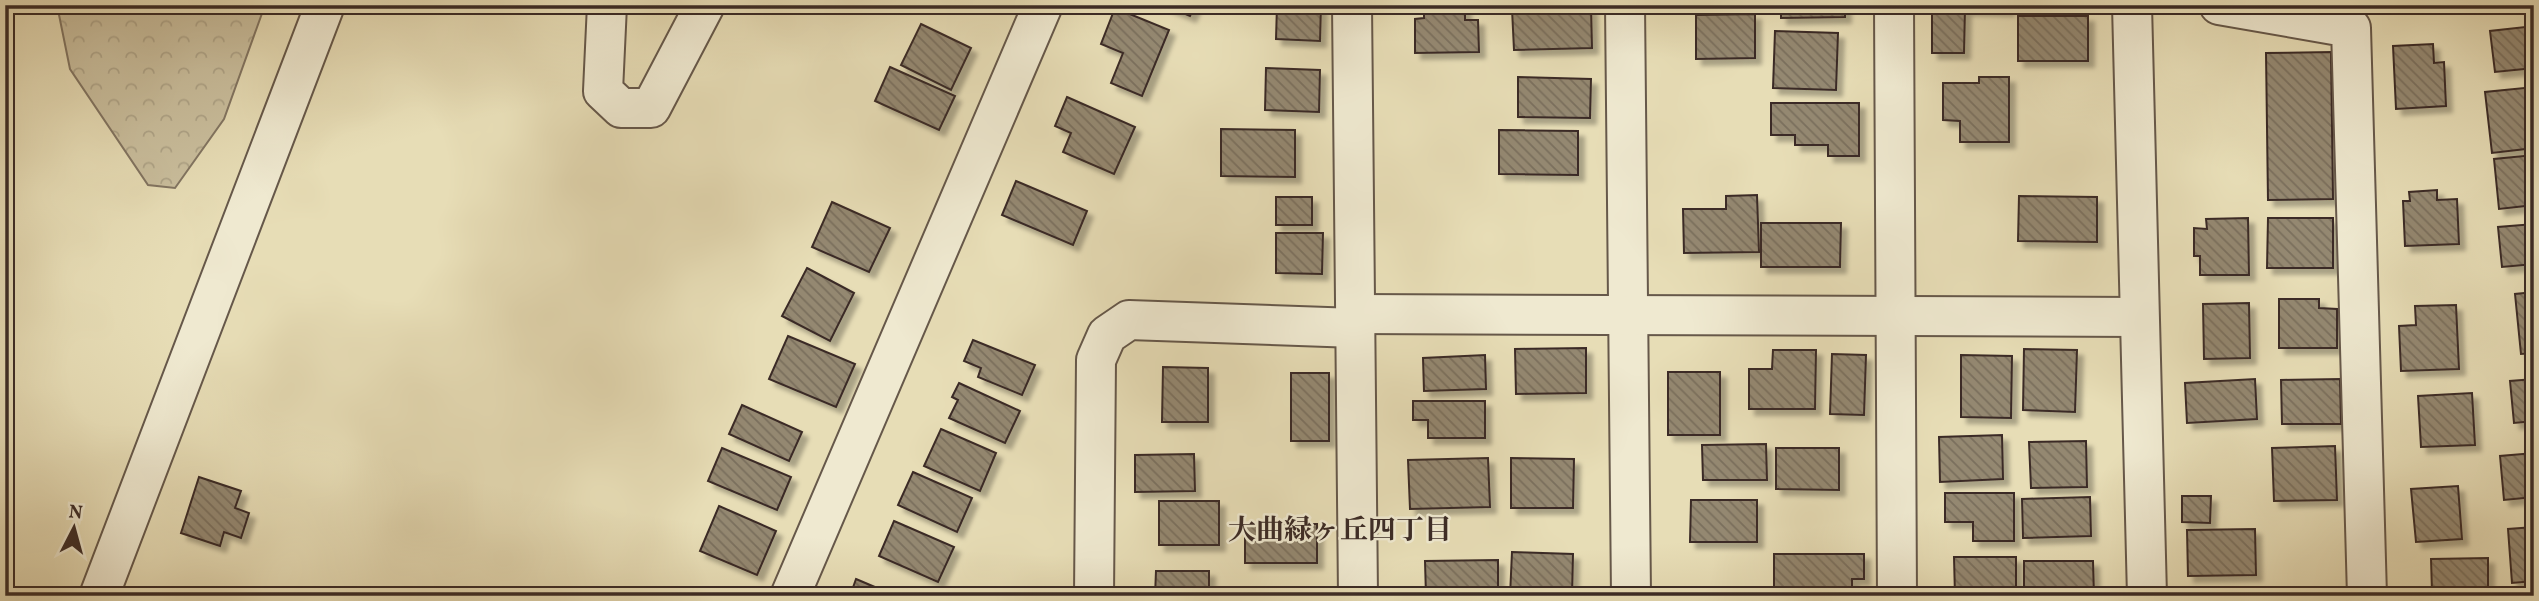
<svg xmlns="http://www.w3.org/2000/svg" width="2539" height="601" font-family="Vollkorn,'Noto Serif JP',serif">
<style>
.forest{fill:url(#forest-crowns);stroke:#827562;stroke-width:2}
.building{fill:url(#building-back-hatch);stroke:#3b2b26;stroke-width:2;filter:url(#shadow)}
.lines{fill:none;stroke-linecap:round;stroke-linejoin:round}
.minor-casing{stroke:#66584a;stroke-width:42}
.minor{stroke:#efe9d0;stroke-width:38}
.labels{text-anchor:middle;dominant-baseline:central;stroke-width:5;stroke-linejoin:round;paint-order:stroke}
.neighbourhood-label{font-size:28px;font-weight:bold;fill:#3b2b26;stroke:#efe9d0}
</style>
<defs>
<pattern id="forest-crowns" width="20" height="18" patternUnits="userSpaceOnUse" patternTransform="scale(1.75)"><rect width="20" height="18" fill="#cabf9e"/><path d="M2 6a3 3 0 1 1 6 0M12 15a3 3 0 1 1 6 0" fill="none" stroke="#aea488"/></pattern>
<pattern id="building-back-hatch" width="6" height="6" patternUnits="userSpaceOnUse" patternTransform="scale(1.75)"><rect width="6" height="6" fill="#948871"/><path d="M-1 5l2 2M0 0l6 6M5-1l2 2" fill="none" stroke="#7a6f5d"/></pattern>
<filter id="shadow"><feDropShadow dx="6" dy="6" stdDeviation="2" flood-color="#0004"/></filter>
</defs>
<rect width="100%" height="100%" fill="#e7ddb6"/>
<filter id="stains"><feTurbulence type="fractalNoise" baseFrequency=".00286" numOctaves="4"/><feColorMatrix values="0 0 0 0 .2 0 0 0 0 .09 0 0 0 0 .02 0 0 0 .5 -.17"/></filter>
<radialGradient id="worn" r=".72"><stop offset=".6" stop-color="#630" stop-opacity="0"/><stop offset="1" stop-color="#630" stop-opacity=".3"/></radialGradient>
<polygon class="forest" points="57,5 265,5 224,119 175,188 148,185 70,69"/>
<g class="building">
<polygon points="1164,5 1195,5 1190,16"/>
<polygon points="1277,5 1321,5 1320,41 1276,39"/>
<polygon points="1781,5 1845,5 1845,17 1781,18"/>
<polygon points="1932,5 2008,5 2008,10 1965,9 1964,53 1932,53"/>
<polygon points="1465,7 1465,20 1478,20 1479,52 1415,53 1415,19 1424,18 1424,8"/>
<polygon points="1591,7 1592,48 1514,50 1512,9"/>
<polygon points="1115,8 1169,30 1142,96 1111,83 1123,53 1101,44"/>
<polygon points="1755,14 1755,58 1696,59 1696,15"/>
<rect x="2018" y="16" width="70" height="45"/>
<polygon points="921,24 971,48 951,90 901,65"/>
<polygon points="2534,26 2534,68 2495,72 2490,31"/>
<polygon points="1775,31 1838,33 1836,90 1773,88"/>
<polygon points="2433,44 2434,63 2444,62 2446,106 2396,109 2393,46"/>
<polygon points="2331,52 2333,199 2268,200 2266,53"/>
<polygon points="890,67 955,96 939,130 875,101"/>
<polygon points="1266,68 1320,70 1319,112 1265,110"/>
<polygon points="1518,77 1591,79 1590,118 1518,117"/>
<polygon points="1979,77 2009,77 2009,142 1960,142 1960,121 1943,120 1943,83 1979,83"/>
<polygon points="2534,87 2534,148 2492,153 2485,92"/>
<polygon points="1067,97 1135,127 1114,174 1063,152 1071,133 1055,126"/>
<polygon points="1771,103 1859,103 1859,156 1828,156 1828,145 1795,145 1795,135 1771,135"/>
<polygon points="1221,129 1295,130 1295,177 1221,176"/>
<polygon points="1499,130 1578,131 1578,175 1499,174"/>
<polygon points="2534,155 2534,205 2499,209 2494,159"/>
<polygon points="1016,181 1087,211 1073,245 1002,215"/>
<polygon points="2437,190 2437,200 2457,199 2459,244 2405,246 2403,201 2410,201 2409,192"/>
<polygon points="1757,195 1759,252 1684,253 1683,209 1726,209 1726,196"/>
<polygon points="2019,196 2097,197 2097,242 2018,241"/>
<rect x="1276" y="197" width="36" height="28"/>
<polygon points="832,202 890,228 869,272 812,247"/>
<polygon points="2248,218 2249,275 2200,275 2200,256 2194,256 2194,228 2207,229 2206,219"/>
<polygon points="2268,218 2333,218 2333,268 2267,268"/>
<polygon points="1761,223 1841,223 1840,267 1761,267"/>
<polygon points="2534,224 2534,264 2502,267 2498,227"/>
<polygon points="1276,233 1323,233 1322,274 1276,273"/>
<polygon points="807,268 854,293 830,341 782,316"/>
<polygon points="2534,292 2534,353 2521,354 2515,294"/>
<polygon points="2279,299 2319,299 2319,308 2337,309 2337,348 2279,348"/>
<polygon points="2249,303 2250,358 2204,359 2203,304"/>
<polygon points="2456,305 2459,369 2401,371 2399,326 2416,325 2415,306"/>
<polygon points="788,336 855,364 836,407 769,379"/>
<polygon points="973,340 1035,365 1022,395 978,377 981,368 964,361"/>
<polygon points="1586,348 1586,393 1516,394 1515,349"/>
<polygon points="2024,349 2077,350 2075,412 2023,410"/>
<polygon points="1773,350 1816,350 1815,409 1749,409 1749,369 1772,369"/>
<polygon points="1832,354 1866,355 1864,415 1830,414"/>
<polygon points="1485,355 1486,389 1424,391 1423,358"/>
<polygon points="1961,355 2012,356 2011,418 1961,417"/>
<polygon points="1163,367 1208,368 1208,422 1162,422"/>
<rect x="1668" y="372" width="52" height="63"/>
<rect x="1291" y="373" width="38" height="68"/>
<polygon points="2255,379 2257,419 2187,423 2185,383"/>
<polygon points="2340,379 2341,424 2282,424 2281,380"/>
<polygon points="2534,379 2534,421 2514,423 2510,381"/>
<polygon points="959,383 1020,411 1005,443 949,418 958,400 952,397"/>
<polygon points="2472,393 2475,445 2421,447 2418,396"/>
<polygon points="1413,401 1485,401 1485,438 1428,438 1428,420 1413,420"/>
<polygon points="742,405 802,432 789,461 729,434"/>
<polygon points="941,429 996,453 980,491 924,466"/>
<polygon points="2002,435 2003,479 1940,482 1939,437"/>
<polygon points="2086,441 2087,487 2031,488 2029,442"/>
<polygon points="1766,444 1767,480 1703,480 1702,445"/>
<polygon points="2335,446 2337,500 2274,501 2272,448"/>
<polygon points="722,448 791,477 777,510 708,481"/>
<polygon points="1776,448 1839,448 1839,490 1776,489"/>
<polygon points="2534,453 2534,497 2504,500 2500,456"/>
<polygon points="1194,454 1195,491 1135,492 1135,455"/>
<polygon points="1488,458 1490,507 1410,509 1408,460"/>
<polygon points="1511,458 1574,459 1573,508 1511,508"/>
<polygon points="913,472 972,498 957,532 898,505"/>
<polygon points="199,477 241,491 235,508 249,513 241,538 224,532 220,546 181,533"/>
<polygon points="2458,486 2462,539 2416,542 2411,489"/>
<polygon points="1945,493 2014,493 2014,541 1973,541 1973,522 1945,522"/>
<polygon points="2182,496 2211,496 2210,523 2182,522"/>
<polygon points="2090,497 2091,536 2023,538 2022,499"/>
<polygon points="1691,500 1757,500 1757,542 1690,542"/>
<rect x="1159" y="501" width="60" height="44"/>
<polygon points="719,506 776,531 757,575 700,551"/>
<polygon points="894,521 954,547 938,582 879,556"/>
<rect x="1245" y="524" width="72" height="39"/>
<polygon points="2534,527 2534,581 2512,583 2508,529"/>
<polygon points="2255,529 2256,575 2188,576 2187,530"/>
<polygon points="1512,552 1573,554 1572,596 1510,596"/>
<polygon points="1774,554 1864,554 1864,579 1852,579 1852,596 1774,596"/>
<polygon points="1954,557 2016,557 2016,596 1955,596"/>
<polygon points="2488,558 2488,596 2422,596 2422,592 2432,592 2431,559"/>
<polygon points="1498,560 1498,596 1426,596 1425,561"/>
<polygon points="2024,561 2093,561 2094,596 2024,596"/>
<polygon points="1156,571 1209,571 1209,596 1155,596"/>
<polygon points="856,579 896,596 850,596"/>
<polygon points="1238,589 1283,590 1283,596 1238,596"/>
</g>
<g class="lines">
<g class="minor-casing">
<g id="minor">
<polyline points="607,5 603,91 621,108 651,108 705,5"/>
<polyline points="1352,5 1358,596"/>
<polyline points="1625,5 1631,596"/>
<polyline points="1894,5 1897,596"/>
<polyline points="2132,5 2147,596"/>
<polyline points="2219,5 2351,28 2367,596"/>
<polyline points="1356,314 2139,317"/>
<polyline points="99,596 325,5"/>
<polyline points="790,596 1043,5"/>
<polyline points="1094,596 1096,360 1107,335 1129,320 1356,328"/>
</g>
</g>
<use href="#minor" class="minor"/>
</g>
<g class="labels">
<g class="neighbourhood-label">
<text x="1340" y="531">大曲緑ヶ丘四丁目</text>
</g>
</g>
<rect width="2539" height="601" fill="none" stroke="#e7ddb6" stroke-width="28"/>
<rect x="7" y="7" width="2525" height="587" fill="none" stroke="#3b2b26" stroke-width="3.5"/>
<rect x="14" y="14" width="2511" height="573" fill="none" stroke="#3b2b26" stroke-width="2"/>
<g transform="translate(74 528) rotate(6)" stroke="#efe9d0" stroke-width="5" paint-order="stroke">
<path d="M0-5L12 26L0 18L-12 26Z" fill="#3b2b26"/>
<text y="-10" font-size="19" font-weight="bold" text-anchor="middle" fill="#3b2b26">N</text>
</g>
<rect width="100%" height="100%" filter="url(#stains)"/>
<rect width="100%" height="100%" fill="url(#worn)"/>
</svg>
